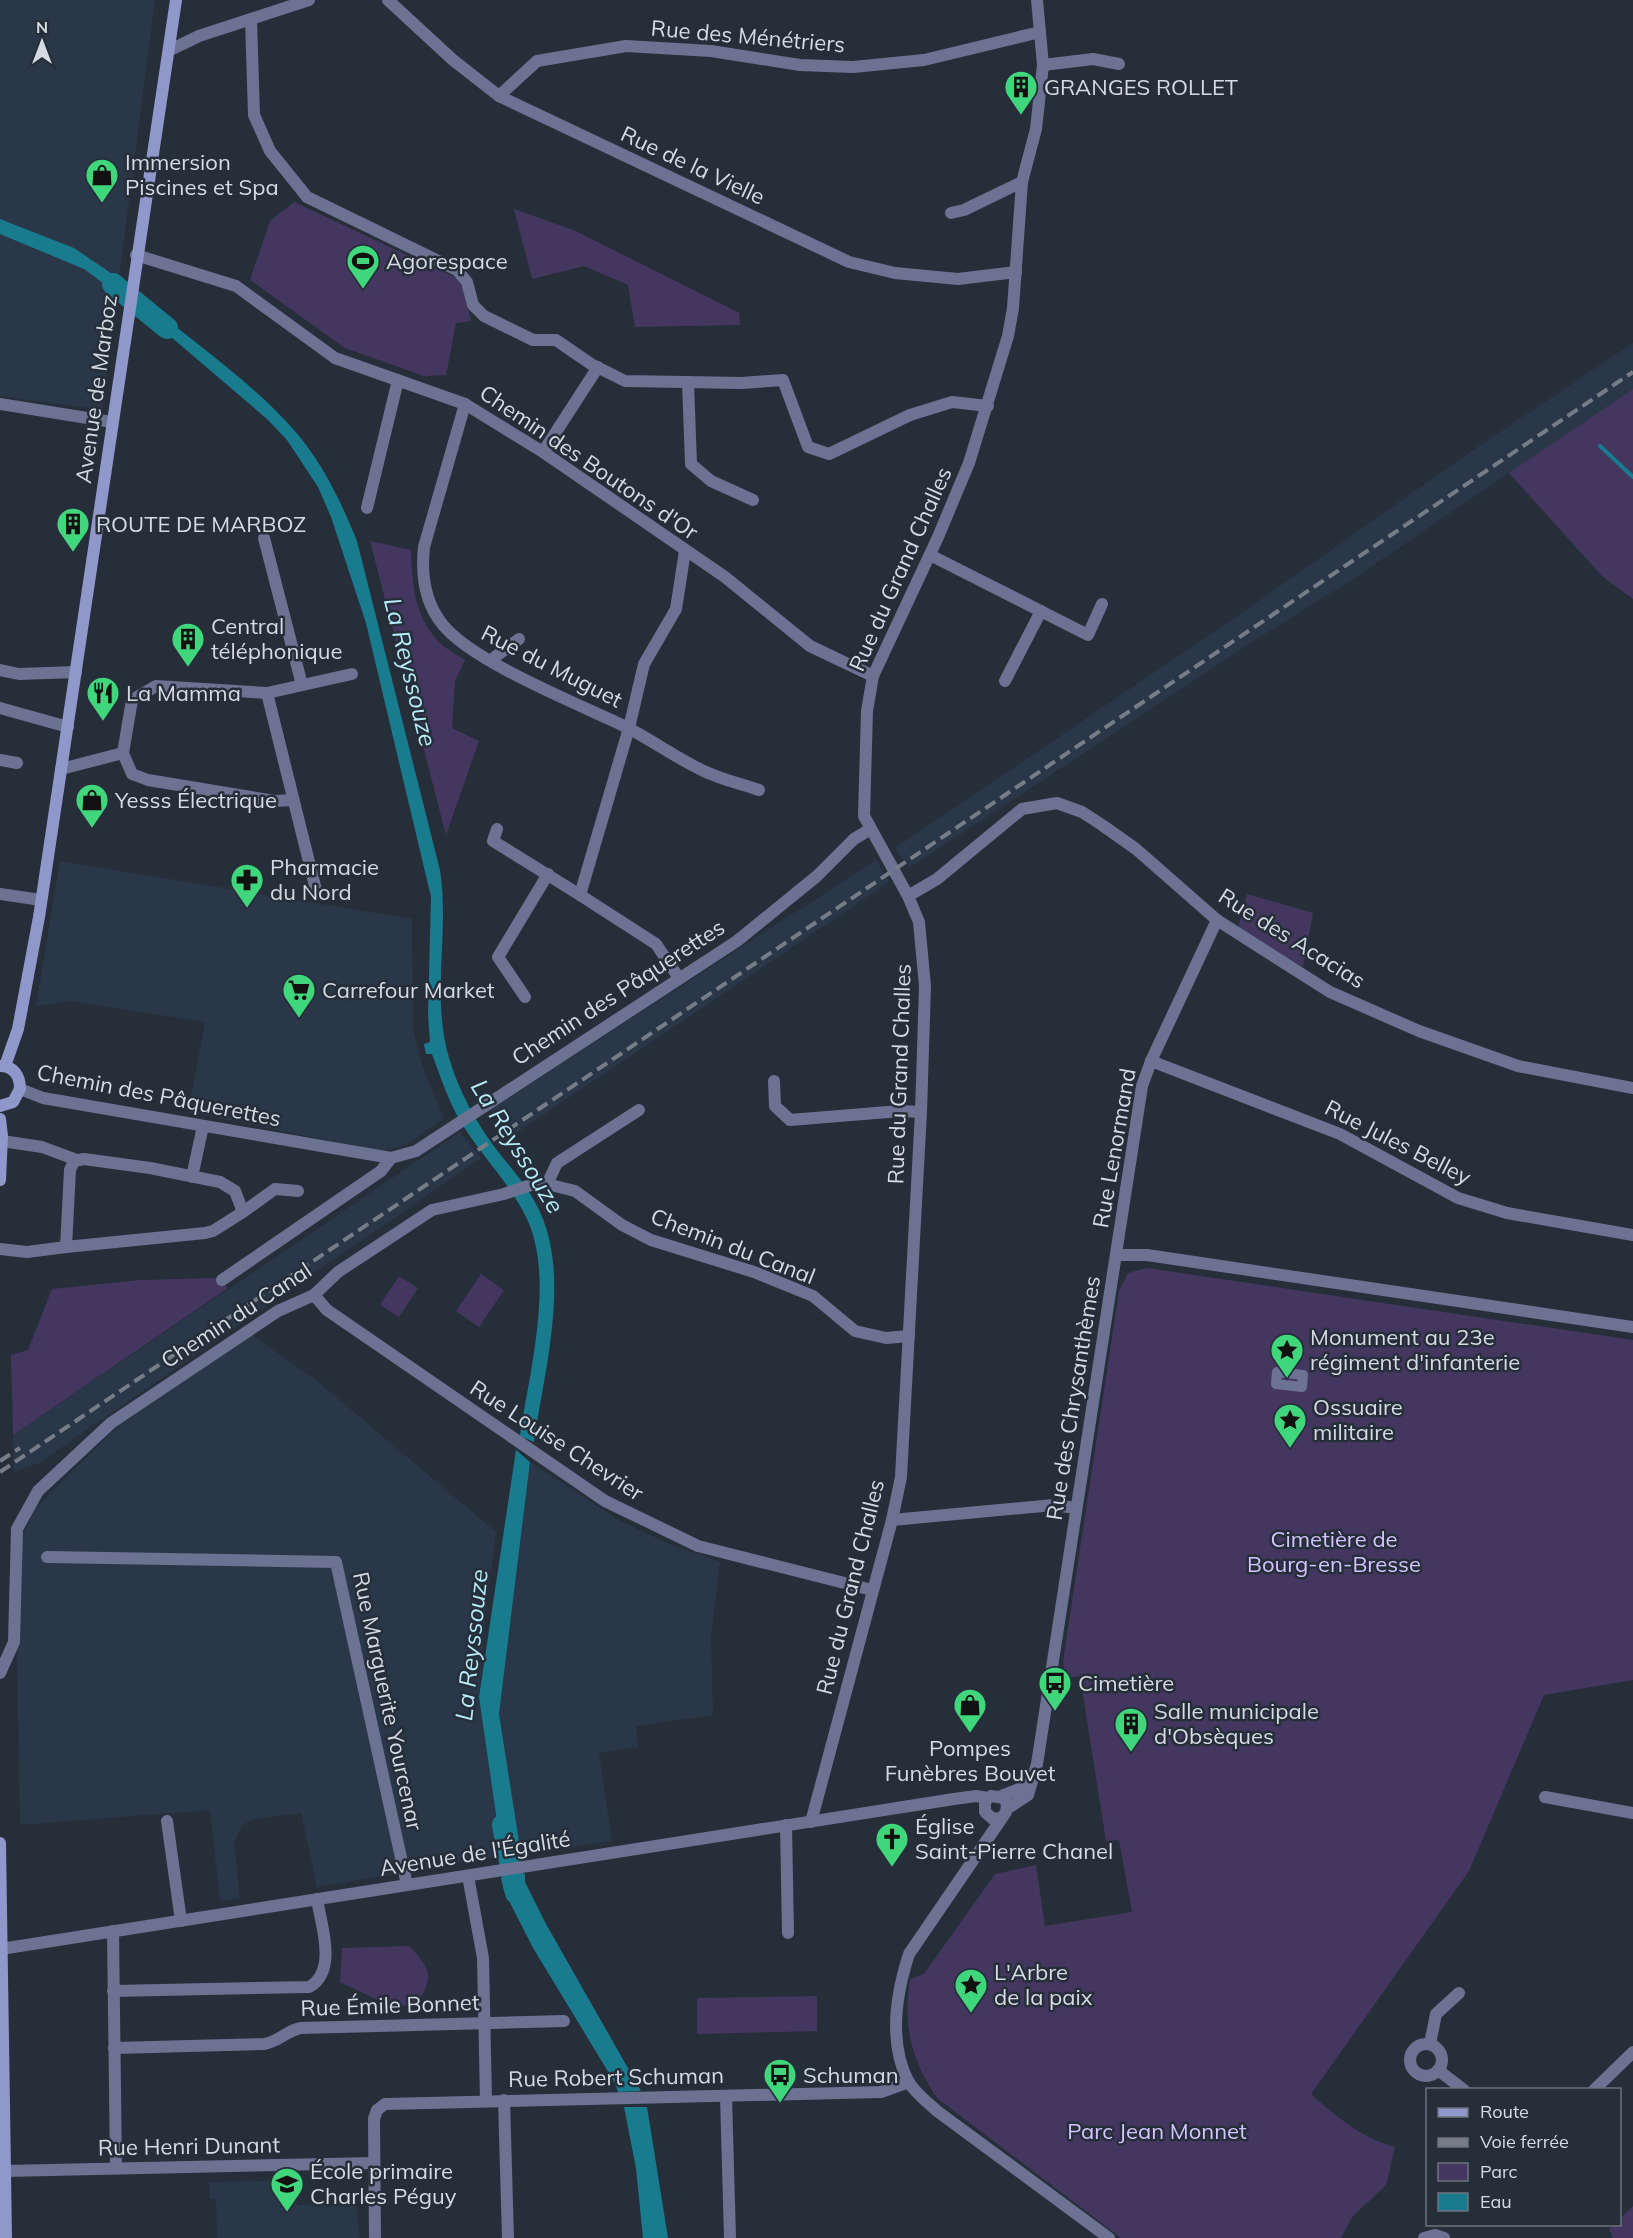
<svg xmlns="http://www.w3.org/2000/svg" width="1633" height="2238" font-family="Mulish,sans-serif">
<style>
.built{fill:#2a3748}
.green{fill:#44375f}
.water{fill:#197b8e}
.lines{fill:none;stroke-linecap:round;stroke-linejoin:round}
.stream{stroke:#197b8e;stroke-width:4}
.river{stroke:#197b8e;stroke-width:22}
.pedestrian{stroke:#6c7292;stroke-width:10}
.minor{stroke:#6c7292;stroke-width:12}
.secondary{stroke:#9098cb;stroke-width:12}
.rail{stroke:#767d87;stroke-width:4;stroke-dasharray:12 6;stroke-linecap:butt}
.labels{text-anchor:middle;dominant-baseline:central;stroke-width:5;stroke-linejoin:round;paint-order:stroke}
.street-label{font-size:22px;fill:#d5dbe3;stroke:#262e3a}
.poi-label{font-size:22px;fill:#d5dbe3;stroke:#262e3a;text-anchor:start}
.park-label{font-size:22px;fill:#d4c3ff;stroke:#262e3a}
.water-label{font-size:24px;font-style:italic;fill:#b6ebf8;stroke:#262e3a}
</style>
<rect width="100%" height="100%" fill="#262e3a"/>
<g class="built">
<polygon points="0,0 155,0 102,410 0,396"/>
<polygon points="1633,343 1633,389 1350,581 1260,637 909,868 895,848 1230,621 1479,446"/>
<polygon points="876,860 889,882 509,1138 490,1110"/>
<polygon points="60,861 412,919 413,1030 422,1065 444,1118 407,1145 380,1151 188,1112 205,1022 69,1001 36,1006"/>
<polygon points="460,1132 481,1158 39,1463 14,1472 13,1435"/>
<polygon points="252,1335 316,1380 496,1532 487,1601 479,1697 502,1856 317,1887 301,1813 253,1819 243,1825 234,1842 240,1898 220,1901 210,1810 20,1825 17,1661 20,1542 35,1509 115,1429"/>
<polygon points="530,1462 619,1520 669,1544 720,1562 711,1635 713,1715 636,1726 638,1747 599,1753 612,1841 521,1854 499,1714"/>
<polygon points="296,2180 297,2205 356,2204 360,2238 217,2238 216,2201 220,2199 210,2199 209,2182"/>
</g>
<g class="green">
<polygon points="294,202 456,278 462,286 471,321 456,323 446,375 424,376 345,348 250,280 270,221"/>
<polygon points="514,209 573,230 739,313 740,325 635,327 628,285 584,266 532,279"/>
<polygon points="1633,389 1633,599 1602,576 1509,473"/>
<path d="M370,541L411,550C412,583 414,614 437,640C444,648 456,654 465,660L455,681L452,728L479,741L446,835Z"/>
<polygon points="1247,894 1313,913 1303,967 1238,928"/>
<path d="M1147,1268L1633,1340V1680L1544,1695L1469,1871L1311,2094C1335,2116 1363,2139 1395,2147L1386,2185L1352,2217L1341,2238H1121L937,2098C911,2060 903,2025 910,1979L924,1974L995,1874L1036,1865L1045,1926L1132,1912L1119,1840L1106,1841L1080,1676L1065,1678L1063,1661L1119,1291L1128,1273Z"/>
<polygon points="481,1274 504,1290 479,1327 456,1311"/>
<polygon points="399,1276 418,1288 399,1317 380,1305"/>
<polygon points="217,1278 228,1288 13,1435 11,1355 28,1350 52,1289 141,1280"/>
<path d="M409,1946C431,1969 434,1976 417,2004L392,2007L340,1982L342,1948Z"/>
<polygon points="817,1996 817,2031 697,2034 697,1998"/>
<polygon points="1633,2206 1633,2238 1613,2238 1609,2229 1614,2225 1620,2224 1620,2219"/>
</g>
<g class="water">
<polygon points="0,219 74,248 127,284 126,300 84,269 0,234"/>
<path d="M144,301C191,340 254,384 294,430C322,462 341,501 357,541L440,870C450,934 430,998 450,1061C459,1091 477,1124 496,1149C510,1167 526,1184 536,1204C573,1271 544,1371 534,1442L520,1436C529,1373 555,1279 527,1219C510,1182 478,1153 458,1117C447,1097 440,1075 432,1054H426L424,1044L430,1042L428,1014L431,897L366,623L331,517L318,487L287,440L267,419L143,313Z"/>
<polygon points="516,1450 530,1462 499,1714 521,1854 502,1856 479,1697"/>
<polygon points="525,1874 525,1882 546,1924 641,2091 618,2092 615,2083 533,1948 504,1891 501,1878"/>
<polygon points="624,2107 647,2107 668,2238 643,2238 636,2168"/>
</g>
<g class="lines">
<polyline class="stream" points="1600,446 1633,477"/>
<g class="river">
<polyline points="113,284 167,328"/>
<polyline points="503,1825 516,1893"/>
</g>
<polygon class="pedestrian" points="1277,1372 1303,1375 1302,1387 1276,1384"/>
<g class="minor">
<polyline points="388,0 453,60 499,96 849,262 895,273 958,279 1016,272"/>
<polyline points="251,19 254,115 270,151 307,197 457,270 467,282 473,305 484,316 533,340 556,340 591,364 625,381 742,383 783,380 808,447 829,454 910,415 952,402 988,406"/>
<polyline points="170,50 199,36 309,0"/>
<polyline points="1043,65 1093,59 1119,64"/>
<polyline points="499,96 537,61 626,46 711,51 800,65 853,67 924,60 1040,32"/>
<polyline points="951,213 964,210 1022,182"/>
<polyline points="136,255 236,286 335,358 465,404 543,452 725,577 810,646 873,676"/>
<polyline points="688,382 691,464 711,481 753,500"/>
<polyline points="0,404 112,422"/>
<path d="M465,404L424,547C421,575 424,602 443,625C473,662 576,703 622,725C651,739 677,759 706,772C723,780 742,784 759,790"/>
<polyline points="543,452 598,367"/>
<polyline points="367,508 398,380"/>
<polyline points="264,538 302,685"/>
<polyline points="930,555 1088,635 1102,604"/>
<polyline points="491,660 519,639"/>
<polyline points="0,670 19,674 76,672"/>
<polyline points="1005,681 1041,611"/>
<polyline points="267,693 317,894"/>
<polyline points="0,708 68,727"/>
<polyline points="123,753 132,700 156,686 267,693 352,674"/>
<polyline points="0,760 17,763"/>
<polyline points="61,769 123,753 132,774 148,780 275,801 293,800"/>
<polyline points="497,829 493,841 580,895"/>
<polyline points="0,894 41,900"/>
<polyline points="908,896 937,879 1022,809 1057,803 1082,812 1102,825 1136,849 1217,920 1330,992 1419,1031 1518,1066 1633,1088"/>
<polyline points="679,978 656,944 580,895 629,728 644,664 676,609 685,551"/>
<polyline points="525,997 498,957 548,874"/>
<polyline points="1151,1061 1340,1134 1458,1198 1507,1213 1633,1235"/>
<polyline points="774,1081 775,1106 790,1120 900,1111 921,1112"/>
<polyline points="20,1089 43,1098 391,1158 416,1151 737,941 817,876 854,839 869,830"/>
<polyline points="2,1141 42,1147 77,1160"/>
<polygon points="84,1159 150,1168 220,1182 235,1191 243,1212 213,1231 205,1233 66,1247 70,1170 74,1161"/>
<polyline points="192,1177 203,1126"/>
<polyline points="547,1184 557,1163 639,1110"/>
<polyline points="243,1212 275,1189 298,1191"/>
<polyline points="0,1249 27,1252 66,1247"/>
<polyline points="1117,1255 1147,1255 1633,1327"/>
<polyline points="222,1280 381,1171 391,1158"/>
<polyline points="314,1295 327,1310 605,1501 698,1546 872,1590"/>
<polyline points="892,1520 1054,1505 1076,1508"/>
<polyline points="47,1557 336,1562 407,1885"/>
<polyline points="0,1673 14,1642 17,1529 38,1491 111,1423 278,1311 314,1295 338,1272 432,1210 504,1194 531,1185 547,1184 575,1191 622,1225 651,1240 754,1272 813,1296 855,1331 886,1338 909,1336"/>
<polyline points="1001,1796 1019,1789 1033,1778"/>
<polyline points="1545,1797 1633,1813"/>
<polyline points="1008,1808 1028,1795 1037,1764 1142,1086 1151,1061 1217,920"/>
<path d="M1001,1818L993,1819L985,1812V1801L991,1796L1004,1798L1007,1805L1006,1812L909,1954C896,1994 888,2041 908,2081C915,2093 927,2102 937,2111L1109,2238"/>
<polyline points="167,1821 181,1921"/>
<polyline points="811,1822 892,1520 901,1477 921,1112 925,986 919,922 908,896 864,816 867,711 873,676 938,537 969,463 1008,336 1013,308 1022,182 1036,129 1043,65 1037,0"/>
<polyline points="786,1825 788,1933"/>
<polyline points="468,1876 483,1958 486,2100"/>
<polyline points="113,1931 116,2168"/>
<polyline points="1,1949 954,1799 976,1796 988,1798"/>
<path d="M113,1991L309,1987C338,1971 321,1925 317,1899"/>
<polyline points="1430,2044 1436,2014 1459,1993"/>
<circle cx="1426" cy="2060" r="16"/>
<path d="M114,2048L264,2044C279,2042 287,2030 301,2028L564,2021"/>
<polyline points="1438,2070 1464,2090"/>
<polyline points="1594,2090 1633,2052"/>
<polyline points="726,2096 730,2238"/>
<polyline points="504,2100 508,2238"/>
<polyline points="5,2171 374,2163"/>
<polyline points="375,2238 374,2119 377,2110 385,2104 881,2092 909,2082"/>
<polyline points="1424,2238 1435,2235 1444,2238"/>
</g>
<g class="secondary">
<path d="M0,1066C14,1066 20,1076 20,1089L13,1102L0,1106"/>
<polyline points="5,1066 18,1029 39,917 176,0"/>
<polyline points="0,1119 2,1136 0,1180"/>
<polyline points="0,1843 6,2238"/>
</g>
<g class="rail">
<polyline points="0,1461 20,1448"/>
<polyline points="0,1472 1633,372"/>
</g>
</g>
<defs>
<g id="building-pin" transform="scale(1.725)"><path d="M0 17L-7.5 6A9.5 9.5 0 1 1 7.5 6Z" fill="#40d77c" stroke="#262e3a"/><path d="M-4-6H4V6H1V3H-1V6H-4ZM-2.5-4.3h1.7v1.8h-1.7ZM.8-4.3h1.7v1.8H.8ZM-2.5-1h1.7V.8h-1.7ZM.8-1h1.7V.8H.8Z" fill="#111"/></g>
<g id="shop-pin" transform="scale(1.725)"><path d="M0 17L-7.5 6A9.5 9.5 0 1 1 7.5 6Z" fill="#40d77c" stroke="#262e3a"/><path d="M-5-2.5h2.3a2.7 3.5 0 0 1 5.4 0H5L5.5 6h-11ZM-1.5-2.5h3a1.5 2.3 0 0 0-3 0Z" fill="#111"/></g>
<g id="stadium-pin" transform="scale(1.725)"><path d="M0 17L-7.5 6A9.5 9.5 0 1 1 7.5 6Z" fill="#40d77c" stroke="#262e3a"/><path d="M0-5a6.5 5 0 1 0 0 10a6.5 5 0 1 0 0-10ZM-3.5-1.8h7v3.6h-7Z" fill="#111"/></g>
<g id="restaurant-pin" transform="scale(1.725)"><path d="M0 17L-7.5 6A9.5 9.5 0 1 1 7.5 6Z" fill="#40d77c" stroke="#262e3a"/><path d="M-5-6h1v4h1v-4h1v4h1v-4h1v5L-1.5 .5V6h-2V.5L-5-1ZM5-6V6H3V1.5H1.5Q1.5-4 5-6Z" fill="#111"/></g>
<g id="pharmacy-pin" transform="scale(1.725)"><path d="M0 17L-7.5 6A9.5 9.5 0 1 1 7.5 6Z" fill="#40d77c" stroke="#262e3a"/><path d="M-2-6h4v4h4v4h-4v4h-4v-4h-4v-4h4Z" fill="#111"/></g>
<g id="supermarket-pin" transform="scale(1.725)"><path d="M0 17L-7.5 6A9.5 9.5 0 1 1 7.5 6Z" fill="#40d77c" stroke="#262e3a"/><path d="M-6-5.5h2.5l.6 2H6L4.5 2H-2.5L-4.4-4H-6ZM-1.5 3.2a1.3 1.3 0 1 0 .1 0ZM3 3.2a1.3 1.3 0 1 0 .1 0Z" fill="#111"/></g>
<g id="sight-pin" transform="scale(1.725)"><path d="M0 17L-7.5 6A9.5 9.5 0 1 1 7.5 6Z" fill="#40d77c" stroke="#262e3a"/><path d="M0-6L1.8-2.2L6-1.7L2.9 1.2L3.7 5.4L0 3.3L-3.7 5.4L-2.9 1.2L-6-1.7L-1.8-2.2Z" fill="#111"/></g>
<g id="bus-pin" transform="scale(1.725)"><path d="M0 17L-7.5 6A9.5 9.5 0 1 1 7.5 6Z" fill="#40d77c" stroke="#262e3a"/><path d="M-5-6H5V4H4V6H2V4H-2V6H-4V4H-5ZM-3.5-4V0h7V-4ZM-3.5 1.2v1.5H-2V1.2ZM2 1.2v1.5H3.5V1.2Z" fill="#111"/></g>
<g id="church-pin" transform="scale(1.725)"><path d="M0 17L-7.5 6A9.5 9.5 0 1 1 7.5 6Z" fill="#40d77c" stroke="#262e3a"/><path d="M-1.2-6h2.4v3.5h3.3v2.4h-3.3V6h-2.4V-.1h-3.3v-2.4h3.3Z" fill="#111"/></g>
<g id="school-pin" transform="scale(1.725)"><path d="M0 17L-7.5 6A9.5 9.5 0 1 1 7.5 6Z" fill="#40d77c" stroke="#262e3a"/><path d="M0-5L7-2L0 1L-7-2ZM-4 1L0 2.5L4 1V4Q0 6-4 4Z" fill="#111"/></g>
</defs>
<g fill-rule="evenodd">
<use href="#building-pin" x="1021" y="87"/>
<use href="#shop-pin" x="102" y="175"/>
<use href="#stadium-pin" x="363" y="261"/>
<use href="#building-pin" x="73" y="524"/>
<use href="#building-pin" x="188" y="639"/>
<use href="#restaurant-pin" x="103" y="693"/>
<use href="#shop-pin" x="92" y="800"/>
<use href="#pharmacy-pin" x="247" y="880"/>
<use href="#supermarket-pin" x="299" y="990"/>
<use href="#sight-pin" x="1287" y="1350"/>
<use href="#sight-pin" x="1290" y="1420"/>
<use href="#bus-pin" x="1055" y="1683"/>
<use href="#shop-pin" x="970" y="1705"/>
<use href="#building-pin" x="1131" y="1724"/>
<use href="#church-pin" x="892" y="1839"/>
<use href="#sight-pin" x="971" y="1985"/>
<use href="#bus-pin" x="780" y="2075"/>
<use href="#school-pin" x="287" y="2184"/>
</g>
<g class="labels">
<g class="street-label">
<text transform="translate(748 36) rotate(5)">Rue des Ménétriers</text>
<text transform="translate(693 165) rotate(25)">Rue de la Vielle</text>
<text transform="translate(96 389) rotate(-82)">Avenue de Marboz</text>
<text transform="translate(589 462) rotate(34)">Chemin des Boutons d'Or</text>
<text transform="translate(900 569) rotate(-66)">Rue du Grand Challes</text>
<text transform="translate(552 666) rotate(27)">Rue du Muguet</text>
<text transform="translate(1292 938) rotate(32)">Rue des Acacias</text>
<text transform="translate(618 992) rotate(-33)">Chemin des Pâquerettes</text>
<text transform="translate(899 1074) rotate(-88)">Rue du Grand Challes</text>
<text transform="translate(159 1095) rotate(11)">Chemin des Pâquerettes</text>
<text transform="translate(1398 1142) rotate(27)">Rue Jules Belley</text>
<text transform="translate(1114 1148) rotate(-80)">Rue Lenormand</text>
<text transform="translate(733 1246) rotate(21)">Chemin du Canal</text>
<text transform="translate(236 1315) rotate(-33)">Chemin du Canal</text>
<text transform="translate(1073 1398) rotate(-81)">Rue des Chrysanthèmes</text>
<text transform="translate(557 1440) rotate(33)">Rue Louise Chevrier</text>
<text transform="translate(850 1587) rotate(-76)">Rue du Grand Challes</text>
<text transform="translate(388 1701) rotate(78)">Rue Marguerite Yourcenar</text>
<text transform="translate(475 1853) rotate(-9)">Avenue de l'Égalité</text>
<text transform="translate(390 2005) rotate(-2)">Rue Émile Bonnet</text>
<text transform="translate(616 2077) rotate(-1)">Rue Robert Schuman</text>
<text transform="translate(189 2146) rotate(-1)">Rue Henri Dunant</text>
</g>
<g class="poi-label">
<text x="1044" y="87">GRANGES ROLLET</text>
<text x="125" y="162">Immersion<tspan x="125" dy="25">Piscines et Spa</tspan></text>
<text x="386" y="261">Agorespace</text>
<text x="96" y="524">ROUTE DE MARBOZ</text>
<text x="211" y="626">Central<tspan x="211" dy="25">téléphonique</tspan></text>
<text x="126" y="693">La Mamma</text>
<text x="115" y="800">Yesss Électrique</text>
<text x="270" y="867">Pharmacie<tspan x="270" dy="25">du Nord</tspan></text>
<text x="322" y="990">Carrefour Market</text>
<text x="1310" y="1337">Monument au 23e<tspan x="1310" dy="25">régiment d'infanterie</tspan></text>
<text x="1313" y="1407">Ossuaire<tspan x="1313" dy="25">militaire</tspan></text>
<text x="1078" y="1683">Cimetière</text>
<text x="1154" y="1711">Salle municipale<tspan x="1154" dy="25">d'Obsèques</tspan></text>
<text x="970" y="1748" text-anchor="middle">Pompes<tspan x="970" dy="25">Funèbres Bouvet</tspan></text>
<text x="915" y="1826">Église<tspan x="915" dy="25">Saint-Pierre Chanel</tspan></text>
<text x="994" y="1972">L'Arbre<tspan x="994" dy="25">de la paix</tspan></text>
<text x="803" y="2075">Schuman</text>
<text x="310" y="2171">École primaire<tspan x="310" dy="25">Charles Péguy</tspan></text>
</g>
<g class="park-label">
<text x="1334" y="1539">Cimetière de<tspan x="1334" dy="25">Bourg-en-Bresse</tspan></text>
<text x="1157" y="2131">Parc Jean Monnet</text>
</g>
<g class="water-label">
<text transform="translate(411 672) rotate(76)">La Reyssouze</text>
<text transform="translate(518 1146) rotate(58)">La Reyssouze</text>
<text transform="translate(471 1645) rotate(-84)">La Reyssouze</text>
</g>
</g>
<rect x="1426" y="2088" width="195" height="138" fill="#262e3a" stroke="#6c737e" stroke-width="1.5"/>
<rect x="1438" y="2108" width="30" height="9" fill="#9098cb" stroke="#6c737e" stroke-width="1.5"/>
<text x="1480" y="2118" font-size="18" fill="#d5dbe3">Route</text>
<rect x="1438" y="2138" width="30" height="9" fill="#767d87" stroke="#6c737e" stroke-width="1.5"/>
<text x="1480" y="2148" font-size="18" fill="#d5dbe3">Voie ferrée</text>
<rect x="1438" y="2163" width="30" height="18" fill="#44375f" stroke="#6c737e" stroke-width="1.5"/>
<text x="1480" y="2178" font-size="18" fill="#d5dbe3">Parc</text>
<rect x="1438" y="2193" width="30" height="18" fill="#197b8e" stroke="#6c737e" stroke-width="1.5"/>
<text x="1480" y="2208" font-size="18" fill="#d5dbe3">Eau</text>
<g transform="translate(42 42)" stroke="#262e3a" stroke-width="4.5" paint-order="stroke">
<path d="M0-4.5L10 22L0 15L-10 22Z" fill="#d5dbe3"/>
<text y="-9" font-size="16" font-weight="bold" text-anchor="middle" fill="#d5dbe3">N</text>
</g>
</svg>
